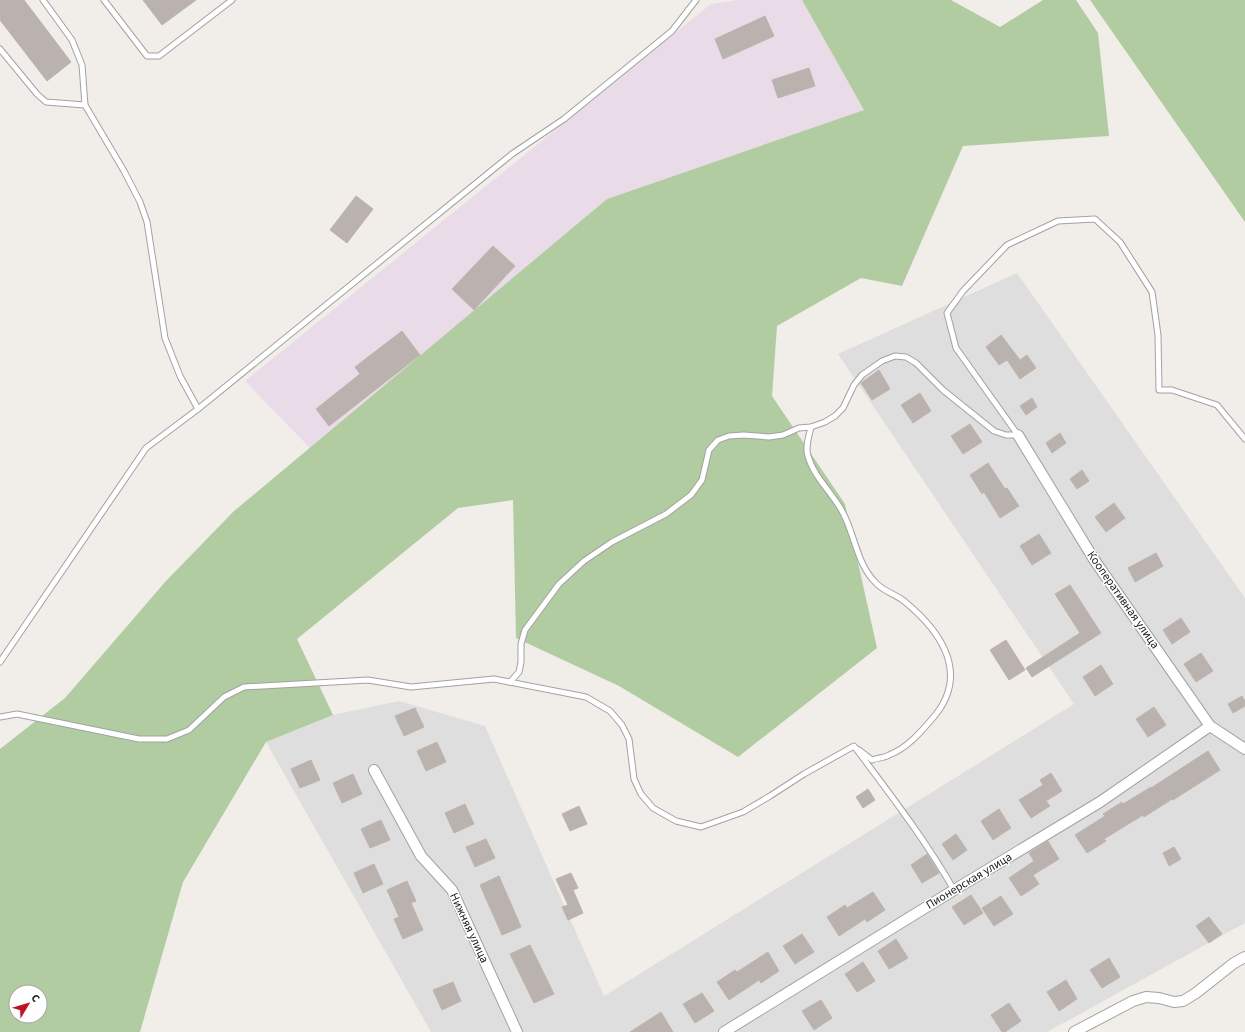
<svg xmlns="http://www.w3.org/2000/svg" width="1245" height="1032" font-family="'Source Sans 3',sans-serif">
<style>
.residential{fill:#dfdede}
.industrial{fill:#e9dbe8}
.forest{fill:#b2cca1;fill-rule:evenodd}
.building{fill:#bab2ae;stroke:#c1b3ac}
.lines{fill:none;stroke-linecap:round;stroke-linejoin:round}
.service-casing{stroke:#a2a2a2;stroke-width:7}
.minor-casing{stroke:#a2a2a2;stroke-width:12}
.service{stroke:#fff;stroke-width:5}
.minor{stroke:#fff;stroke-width:10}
.labels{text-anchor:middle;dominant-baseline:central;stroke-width:3;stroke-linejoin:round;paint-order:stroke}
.street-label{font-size:12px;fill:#212121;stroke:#fff}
</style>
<rect width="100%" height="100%" fill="#f1ede9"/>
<polygon class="residential" points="1017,273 1245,598 1245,923 1047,1032 431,1032 266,742 333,715 399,701 485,726 604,996 1074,704 838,354"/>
<polygon class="industrial" points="738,0 802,0 864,110 607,199 310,448 245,381 711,4"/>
<g class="forest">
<path d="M802,0H951L1000,27L1043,0H1076L1098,33L1109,136L963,146L902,286L861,278L777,326L772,396L845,504L877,648L738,757L619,686L516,638L513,500L458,508L297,639L333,715L266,742L183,882L140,1032H0V749L65,698L166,581L233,512L607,199L864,110ZM16,992H40V1016H16Z"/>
<polygon points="1090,0 1245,0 1245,222"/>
</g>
<g class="building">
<polygon points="0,0 24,0 71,62 47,81 0,20"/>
<polygon points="143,0 196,0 162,25"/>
<polygon points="765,16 774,36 723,59 715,39"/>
<polygon points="809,68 815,86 778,98 772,80"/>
<polygon points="356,196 373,209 347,243 330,230"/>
<polygon points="493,246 515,266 474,310 452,289"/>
<polygon points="402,331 420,355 329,426 316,409 360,374 355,367"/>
<polygon points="1001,335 1020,360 1027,355 1036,368 1020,379 1007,360 999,365 986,347"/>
<polygon points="879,370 890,389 872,400 861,383"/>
<polygon points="920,393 931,411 913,423 901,405"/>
<polygon points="1032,398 1037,407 1026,415 1020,406"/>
<polygon points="970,424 982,442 963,454 951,436"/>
<polygon points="1060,433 1066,443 1052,453 1046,443"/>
<polygon points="988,463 1005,489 1007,488 1019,506 1000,518 984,492 982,494 970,475"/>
<polygon points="1082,470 1089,481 1077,489 1070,479"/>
<polygon points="1114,503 1125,518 1106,532 1095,517"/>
<polygon points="1039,534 1051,553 1032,565 1020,546"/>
<polygon points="1156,553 1163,566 1135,582 1128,568"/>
<polygon points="1070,585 1101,633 1032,677 1026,668 1080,633 1055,594"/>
<polygon points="1181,618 1190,632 1172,644 1163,630"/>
<polygon points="1006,640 1025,670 1009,680 990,650"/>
<polygon points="1201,653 1213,671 1196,682 1184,664"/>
<polygon points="1101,665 1113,684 1095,696 1083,677"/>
<polygon points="1242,696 1245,701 1245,706 1233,713 1228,704"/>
<polygon points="1154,707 1166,725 1148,737 1136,719"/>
<polygon points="415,708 424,727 404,736 395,716"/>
<polygon points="437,742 446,762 426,771 417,751"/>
<polygon points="1208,751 1220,770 1173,800 1172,799 1144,817 1143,815 1104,839 1106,841 1087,853 1075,835 1105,816 1103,814 1122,802 1123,804 1151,787 1151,788"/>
<polygon points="311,760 320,780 300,788 291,769"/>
<polygon points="1051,773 1062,791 1046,801 1050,806 1031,818 1019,800 1043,785 1040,780"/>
<polygon points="353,774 362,794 342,803 333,783"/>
<polygon points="868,789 875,800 863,808 856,797"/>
<polygon points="465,804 474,824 454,833 445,813"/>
<polygon points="579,806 587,824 570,831 562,814"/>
<polygon points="999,809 1011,828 993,840 981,821"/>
<polygon points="381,820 390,840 370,848 361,829"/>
<polygon points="956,834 967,850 953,860 942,844"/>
<polygon points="486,839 495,858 475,867 466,847"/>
<polygon points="1048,841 1059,859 1033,875 1039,884 1021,896 1009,878 1034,861 1029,853"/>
<polygon points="1174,847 1181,859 1169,866 1163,853"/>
<polygon points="927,854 939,873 922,883 911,865"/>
<polygon points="374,864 383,884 363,893 354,873"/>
<polygon points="571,873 578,888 573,890 583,913 568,920 562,907 568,905 556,879"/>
<polygon points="499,876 521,927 502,935 480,885"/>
<polygon points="407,881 416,901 411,903 423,930 403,939 394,919 399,917 387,890"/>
<polygon points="873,892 885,910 867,922 865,919 839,936 827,917 845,905 847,908"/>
<polygon points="971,895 983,913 964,925 952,907"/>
<polygon points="1001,896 1013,914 994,926 982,908"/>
<polygon points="1209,917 1222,934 1209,943 1196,926"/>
<polygon points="802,934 814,952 795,964 783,946"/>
<polygon points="896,939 908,958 889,969 878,951"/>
<polygon points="530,945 554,994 534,1003 510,954"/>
<polygon points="768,952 779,971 761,983 759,980 729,1000 717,982 735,970 737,972"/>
<polygon points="1109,958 1120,977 1102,988 1090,970"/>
<polygon points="863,962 875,981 857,992 845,974"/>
<polygon points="1066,980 1077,999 1059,1011 1047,992"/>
<polygon points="453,982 461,1001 442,1010 433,990"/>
<polygon points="702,993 714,1011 695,1023 683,1004"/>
<polygon points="821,1000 832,1018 814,1030 802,1011"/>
<polygon points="1009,1003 1021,1021 1005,1032 1002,1032 991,1015"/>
<polygon points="661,1012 673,1032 630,1032"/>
</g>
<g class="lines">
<g class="service-casing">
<g id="service">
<polyline points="43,0 72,40 82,65 85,105 124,171 140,202 147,222 165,338 180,376 198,409"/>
<polyline points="104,0 147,56 159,56 232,0"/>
<polyline points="0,49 37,94 46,102 85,105"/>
<path d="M811,427C809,436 805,447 808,456C814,478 833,493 843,513C855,535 857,565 876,583C883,591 895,594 904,601C942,632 971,675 932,719C920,733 907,748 889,755C884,758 877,758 872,760L859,750"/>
<polyline points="1018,435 956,348 947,313 963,291 1007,245 1058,221 1095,219 1120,242 1152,292 1158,335 1159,390 1172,390 1217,405 1245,439"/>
<polyline points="0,662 146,448 198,409 512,154 564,119 672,31 696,0"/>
<polyline points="510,682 519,672 521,662 521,644 525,630 559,584 584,561 612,542 666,514 691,495 702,480 709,450 718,440 729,436 744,435 769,437 783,435 799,428 811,427 825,422 835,416 843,408 854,385 862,375 882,361 895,356 906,357 916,363 943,390 994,431 1006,435 1018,435"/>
<path d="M0,717L17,714L139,739H167L189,730L224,697L244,687L368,680L411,687L494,679L586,697L610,711L622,725L629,739L634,779L641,794L653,808L676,821L701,827L743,812L770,796L804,774L854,746C889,793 925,839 954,890"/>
</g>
</g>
<g class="minor-casing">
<g id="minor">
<polyline points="1018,435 1095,561 1210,726 1245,749"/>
<polyline points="374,770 421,856 452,890 517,1032"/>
<polyline points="724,1032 954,890 1100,802 1210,726"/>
<polyline points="1074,1032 1133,1001 1146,997 1159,998 1174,1002 1183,1001 1196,993 1234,963 1245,957"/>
</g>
</g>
<use href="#service" class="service"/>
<use href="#minor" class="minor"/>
</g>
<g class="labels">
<g class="street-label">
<text transform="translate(1123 600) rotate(55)">Кооперативная улица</text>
<text transform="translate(969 881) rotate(-31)">Пионерская улица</text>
<text transform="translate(469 928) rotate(65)">Нижняя улица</text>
</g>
</g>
<g transform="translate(28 1004) rotate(52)"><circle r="19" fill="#ffffff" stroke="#a6a6a6"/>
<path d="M0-3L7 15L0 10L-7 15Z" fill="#c11124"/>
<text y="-6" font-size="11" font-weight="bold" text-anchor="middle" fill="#212121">С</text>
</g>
</svg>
